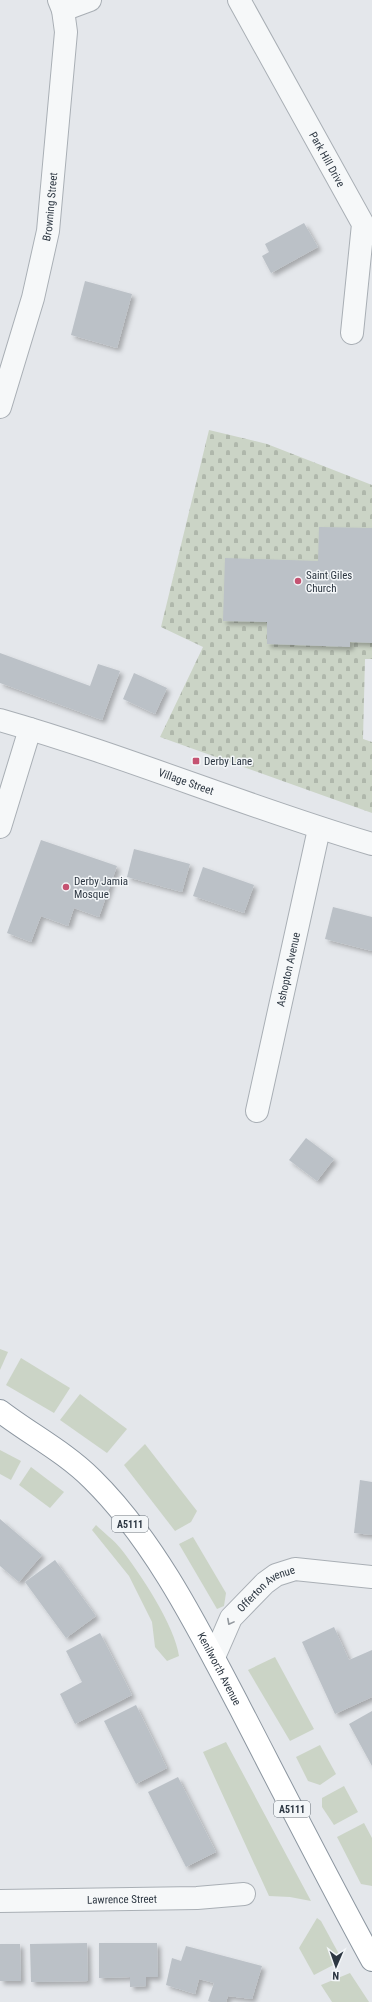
<svg xmlns="http://www.w3.org/2000/svg" width="372" height="2002" font-family="'Roboto Condensed',sans-serif">
<style>
.green{fill:#cbd4c6}
.cemetery{fill:url(#cemetery-stones)}
.building{fill:#bbc1c7;filter:url(#shadow)}
.lines{fill:none;stroke-linecap:round;stroke-linejoin:round}
.minor-casing{stroke:#a9afb5;stroke-width:24}
.tertiary-casing{stroke:#a9afb5;stroke-width:24}
.trunk-casing{stroke:#8c96a0;stroke-width:24}
.minor{stroke:#f6f8f9;stroke-width:22}
.tertiary{stroke:#f6f8f9;stroke-width:22}
.trunk{stroke:#fff;stroke-width:22}
.oneway{stroke:#92989e}
.poi-dot{fill:#c55372;stroke:#f3f6f8;stroke-width:1.5}
.labels{text-anchor:middle;dominant-baseline:central;stroke-width:3;stroke-linejoin:round;paint-order:stroke}
.shield{fill:#f3f6f8;stroke:#687079;stroke-width:1}
.shield-label{font-size:10px;font-weight:bold;fill:#2d3742}
.street-label{font-size:11px;fill:#2d3742;stroke:#f3f6f8}
.poi-label{font-size:11px;fill:#2d3742;stroke:#f3f6f8;text-anchor:start}
</style>
<defs>
<pattern id="cemetery-stones" width="16" height="16" patternUnits="userSpaceOnUse"><rect width="16" height="16" fill="#cbd4c6"/><path d="M2 7V4a2 2 0 0 1 4 0v3zM10 15v-3a2 2 0 0 1 4 0v3z" fill="#afb7ab"/></pattern>
<filter id="shadow"><feDropShadow dx="3.5" dy="3.5" stdDeviation="2" flood-color="#0004"/></filter>
</defs>
<rect width="100%" height="100%" fill="#e4e7eb"/>
<g class="green">
<polygon points="0,1349 8,1352 0,1370"/>
<polygon points="21,1358 70,1388 54,1413 6,1385"/>
<polygon points="80,1394 127,1429 107,1453 60,1420"/>
<polygon points="145,1444 197,1511 191,1522 175,1531 124,1465"/>
<polygon points="0,1450 21,1461 11,1480 0,1474"/>
<polygon points="31,1467 64,1492 50,1508 19,1485"/>
<path d="M96,1525C104,1533 114,1540 121,1549C140,1573 175,1626 179,1656L167,1661L155,1647L152,1622L129,1576L92,1530Z"/>
<polygon points="193,1537 226,1593 224,1606 217,1609 179,1544"/>
<polygon points="275,1657 314,1729 290,1741 248,1670"/>
<polygon points="226,1742 311,1901 290,1897 269,1896 203,1752"/>
<polygon points="320,1745 336,1774 320,1785 308,1781 296,1757"/>
<polygon points="344,1786 358,1812 334,1825 322,1807 322,1798"/>
<polygon points="364,1823 372,1838 372,1886 361,1884 337,1837"/>
<polygon points="317,1918 321,1921 340,1956 339,1962 314,1975 299,1948"/>
<polygon points="350,1973 369,2002 332,2002 321,1985"/>
</g>
<polygon class="cemetery" points="209,430 267,444 372,485 372,659 365,659 363,739 372,742 372,813 160,737 203,647 161,627"/>
<g class="building">
<polygon points="304,223 318,247 271,273 262,256 269,252 265,244"/>
<polygon points="85,281 132,294 117,348 71,335"/>
<polygon points="319,527 372,528 372,643 350,642 350,647 267,644 267,622 223,621 225,558 318,561"/>
<polygon points="0,653 90,686 98,664 120,671 102,720 0,683"/>
<polygon points="134,673 167,688 155,714 123,699"/>
<polygon points="41,840 117,866 99,917 74,908 68,926 41,916 31,942 7,933"/>
<polygon points="134,849 190,864 182,892 127,877"/>
<polygon points="203,867 254,885 244,913 193,896"/>
<polygon points="333,907 372,917 372,951 325,939"/>
<polygon points="306,1138 334,1159 317,1181 289,1160"/>
<polygon points="360,1480 372,1482 372,1535 354,1533"/>
<polygon points="0,1519 42,1555 19,1582 0,1566"/>
<polygon points="55,1560 96,1616 66,1638 25,1582"/>
<polygon points="334,1627 349,1660 372,1650 372,1697 335,1714 302,1642"/>
<polygon points="100,1633 132,1695 75,1724 60,1694 82,1682 66,1651"/>
<polygon points="136,1705 167,1768 136,1784 104,1721"/>
<polygon points="372,1711 372,1766 349,1724"/>
<polygon points="178,1777 216,1852 186,1867 148,1792"/>
<polygon points="87,1943 88,1981 31,1982 30,1944"/>
<polygon points="99,1943 157,1943 158,1977 146,1977 146,1986 130,1987 130,1977 99,1978"/>
<polygon points="0,1944 20,1944 21,1981 0,1981"/>
<polygon points="186,1946 262,1966 252,1999 228,1996 226,2002 211,2002 208,2001 214,1983 199,1979 195,1994 166,1985 172,1958 181,1961"/>
</g>
<g class="lines">
<g class="minor-casing">
<g id="minor">
<path id="s1" d="M239,0L363,224L352,333"/>
<polyline points="63,10 90,0"/>
<polyline points="0,827 30,729"/>
<path id="s2" d="M257,1111L319,829"/>
<path id="s3" d="M214,1657L231,1618L265,1583L276,1575L295,1569L372,1577"/>
<path id="s4" d="M0,1901L197,1898L244,1894"/>
</g>
</g>
<g class="tertiary-casing">
<g id="tertiary">
<path id="s5" d="M0,407L33,298L48,231L66,32L63,10L59,0"/>
<path id="s6" d="M0,720C126,756 247,807 372,844"/>
</g>
</g>
<g class="trunk-casing">
<g id="trunk">
<path id="s7" d="M0,1411C30,1434 65,1452 92,1479C155,1541 198,1628 239,1706C283,1791 326,1876 372,1960"/>
</g>
</g>
<use href="#minor" class="minor"/>
<use href="#tertiary" class="tertiary"/>
<use href="#trunk" class="trunk"/>
</g>
<defs><path id="oneway-chevron" d="M-2-3.5L2.5 0L-2 3.5" fill="none" stroke-width="1.6" stroke-linecap="round" stroke-linejoin="round"/></defs>
<use class="oneway" href="#oneway-chevron" transform="translate(230 1622) rotate(118)"/>
<g class="poi-dot">
<circle cx="298" cy="581" r="4"/>
<rect x="192" y="757" width="8" height="8" rx="2"/>
<circle cx="66" cy="887" r="4"/>
</g>
<g class="labels">
<g class="shield">
<rect x="112" y="1516" width="36" height="16" rx="3"/>
<rect x="274" y="1801" width="36" height="16" rx="3"/>
</g>
<g class="shield-label">
<text x="130" y="1524">A5111</text>
<text x="292" y="1809">A5111</text>
</g>
<g class="street-label">
<text stroke="none"><textPath href="#s1" startOffset="182">Park Hill Drive</textPath></text>
<text stroke="none"><textPath href="#s5" startOffset="207">Browning Street</textPath></text>
<text stroke="none"><textPath href="#s6" startOffset="196">Village Street</textPath></text>
<text stroke="none"><textPath href="#s2" startOffset="145">Ashopton Avenue</textPath></text>
<text stroke="none"><textPath href="#s3" startOffset="89">Offerton Avenue</textPath></text>
<text stroke="none"><textPath href="#s7" startOffset="344">Kenilworth Avenue</textPath></text>
<text stroke="none"><textPath href="#s4" startOffset="122">Lawrence Street</textPath></text>
</g>
<g class="poi-label">
<text x="306" y="575">Saint Giles<tspan x="306" dy="13">Church</tspan></text>
<text x="204" y="761">Derby Lane</text>
<text x="74" y="881">Derby Jamia<tspan x="74" dy="13">Mosque</tspan></text>
</g>
</g>
<g transform="translate(336 1966) rotate(182)" stroke="#f3f6f8" stroke-width="3" paint-order="stroke">
<path d="M0-3L7 15L0 10L-7 15Z" fill="#2d3742"/>
<text y="-6" font-size="11" font-weight="bold" text-anchor="middle" fill="#2d3742">N</text>
</g>
</svg>
